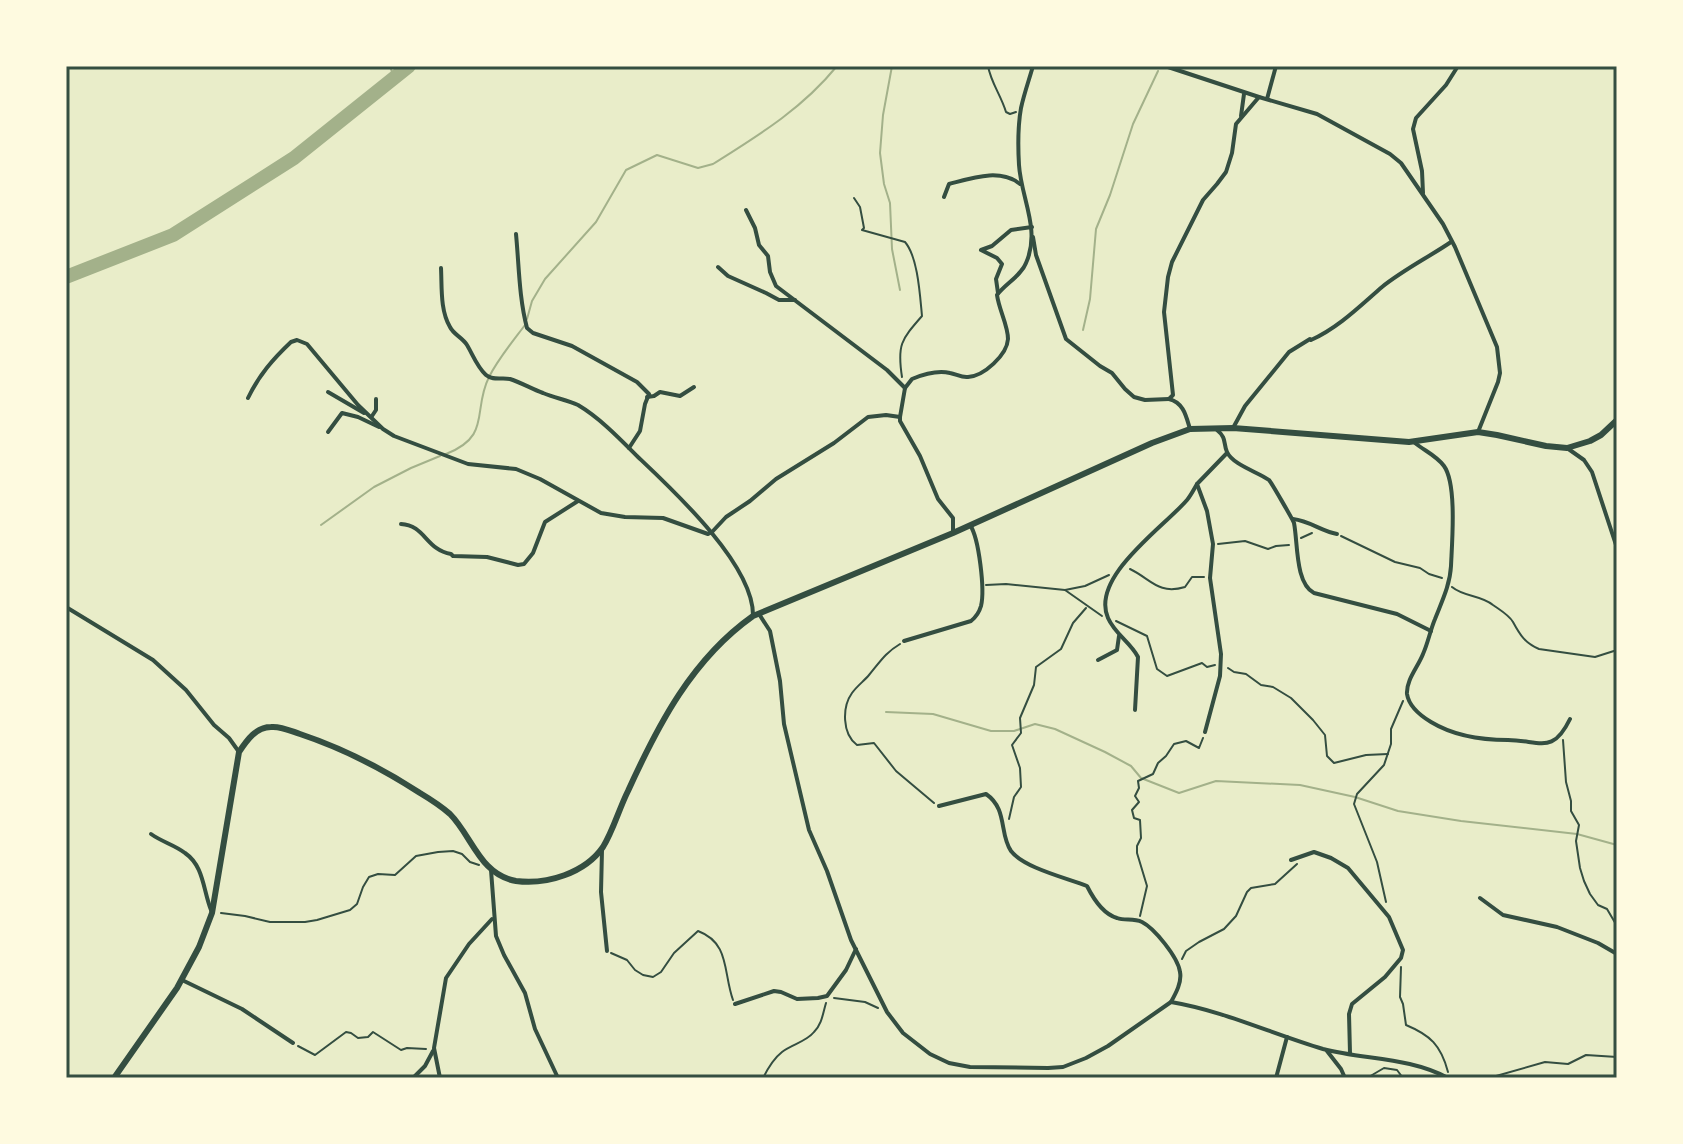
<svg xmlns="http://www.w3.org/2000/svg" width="1683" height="1144" font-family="'IBM Plex Sans',sans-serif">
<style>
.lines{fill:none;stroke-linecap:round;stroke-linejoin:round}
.stream{stroke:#a3b18a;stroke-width:2}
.river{stroke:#a3b18a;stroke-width:14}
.path{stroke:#344e41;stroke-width:2}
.minor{stroke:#344e41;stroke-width:4}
.tertiary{stroke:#344e41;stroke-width:6}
.neatline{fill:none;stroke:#344e41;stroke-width:3}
</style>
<rect width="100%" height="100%" fill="#e9edc9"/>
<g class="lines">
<g class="stream">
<polyline points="390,66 394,78"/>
<polyline points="892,66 883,115 880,153 884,184 890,203 892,249 900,290"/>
<path d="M527,319L532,301L545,279L596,222L626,170L657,155L698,168L713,164C759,135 802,109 837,66"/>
<polyline points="1083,330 1090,299 1096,229 1110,195 1133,124 1158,71"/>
<path d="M446,454C492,436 472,411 489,377C498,359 513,341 525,325"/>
<polyline points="321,525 374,487 411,468 440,456"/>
<polyline points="886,712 933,714 991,731 1014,731 1035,724 1055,729 1105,752 1131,766 1141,778 1179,793 1216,781 1300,785 1355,797 1398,811 1461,821 1577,834 1617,845"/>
</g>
<polyline class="river" points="66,277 173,235 294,158 409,66"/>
<g class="path">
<path d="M988,66C991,83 1001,95 1006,112L1010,114L1016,112"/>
<path d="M854,198L860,207L864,228L862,230L905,242C918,257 920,296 922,316C901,340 897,345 902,377"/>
<polyline points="1341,536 1395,562 1420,568 1429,574 1442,578"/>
<polyline points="1301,538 1312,533"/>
<polyline points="1218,544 1245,541 1268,549 1276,546 1289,545"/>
<path d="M1130,569C1151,579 1158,595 1185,587L1192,577H1204"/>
<polyline points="986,585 1006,584 1065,590 1085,586 1109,575"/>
<path d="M1452,587C1464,597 1481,595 1493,605C1500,610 1509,615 1513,622C1520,635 1525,643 1539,649L1595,657L1617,650"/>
<polyline points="1065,590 1102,616"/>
<polyline points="1116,621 1147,636 1157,669 1167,676 1202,663 1207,667 1215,665"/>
<path d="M900,644C885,653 880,662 869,675C864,681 857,686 852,693C842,707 842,734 857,745L874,743L896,771L934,803"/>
<polyline points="1228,668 1234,672 1246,674 1261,685 1273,687 1291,698 1313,720 1325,735 1327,756 1334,763 1366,755 1388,754"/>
<polyline points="1563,740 1566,782 1571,801 1571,811 1579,825 1576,841 1580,868 1584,881 1590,894 1598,905 1607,909 1617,926"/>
<polyline points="1009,819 1014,797 1021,787 1020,768 1012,745 1021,733 1020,718 1034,685 1036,667 1061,649 1073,623 1086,608"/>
<polyline points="1386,902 1377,862 1354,804 1357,794 1384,765 1391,744 1391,729 1403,701"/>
<polyline points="221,913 245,916 270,922 305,922 317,920 350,910 357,904 363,887 369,877 378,874 395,875 416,856 438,852 453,851 462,854 470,862 479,865"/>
<polyline points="1140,916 1147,886 1137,853 1137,846 1141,838 1140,820 1134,818 1132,810 1139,802 1135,796 1139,788 1138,781 1153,774 1158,763 1166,756 1174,744 1186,741 1199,748 1203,738"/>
<path d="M611,953L627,960L635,970L643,975L653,977L661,972L674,953L698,931C730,943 723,972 733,1000"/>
<polyline points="1182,959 1186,951 1199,942 1224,929 1236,916 1247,892 1251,888 1275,884 1297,864"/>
<path d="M1401,967L1400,997L1403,1004L1406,1025C1430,1035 1441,1045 1448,1072"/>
<polyline points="834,998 865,1002 878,1008"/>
<polyline points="298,1046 315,1055 346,1032 351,1033 358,1038 368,1037 373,1032 401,1050 407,1048 426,1049"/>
<path d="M763,1078C768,1068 773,1059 782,1052C792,1044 806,1042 814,1032C822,1024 823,1013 826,1003"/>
<polyline points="1367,1078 1384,1068 1397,1070 1403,1078"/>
<polyline points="1489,1078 1545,1062 1568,1064 1586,1055 1617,1057"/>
</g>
<g class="minor">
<polyline points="1165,66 1259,97 1317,114 1390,154 1401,163 1443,224 1455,247 1497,347 1500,373 1498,382 1478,432"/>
<polyline points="1267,99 1276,66"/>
<polyline points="1241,116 1244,94"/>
<polyline points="1423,193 1422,171 1413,129 1416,118 1446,85 1458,66"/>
<path d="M944,197L949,184C972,178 1000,168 1020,184"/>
<polyline points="746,210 755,228 759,245 768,256 770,272 776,286 887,370 905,388"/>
<path d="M516,234C519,265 519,298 527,328L533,333L572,346L637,382L649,394L645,404L640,431L629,448"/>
<polyline points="1033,237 1036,255 1066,339 1100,366 1112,373 1125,389 1134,397 1145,400 1169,399"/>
<polyline points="718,267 728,276 766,293 779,300 795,300"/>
<path d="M441,268C442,287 440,310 450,327C454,335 462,337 467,345C473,355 477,367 486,375C493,381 502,377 510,379C522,383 532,389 543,393C555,398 567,400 578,405C600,418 620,439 638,457C674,491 754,565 753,616"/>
<polyline points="998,293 996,279 1002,264 997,258 981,250 992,246 1011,230 1032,227"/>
<polyline points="328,392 364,413"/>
<polyline points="647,397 654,396 660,392 680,396 694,387"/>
<path d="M248,398C259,375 273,359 291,342L297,340L307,344L358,405L383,429L394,436L468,464L516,469L540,479L601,513L625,517L663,518L708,534L712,532L726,517L750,501L776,479L834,443L868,417L886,415L900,417"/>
<polyline points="372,416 376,410 376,399"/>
<path d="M1233,428L1245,406L1289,352L1310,339L1311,340C1338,328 1360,306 1382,287C1403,270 1429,257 1451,242"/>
<path d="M1190,429C1186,416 1184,403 1169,399L1173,395L1164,312L1168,277L1172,262L1203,200L1217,184L1226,172L1232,153L1236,124L1259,97"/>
<path d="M1217,430C1227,438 1223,443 1227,452C1233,465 1258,472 1269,480C1271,482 1293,520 1294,523C1298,543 1295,583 1314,593L1397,614L1431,631"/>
<polyline points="328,432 342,413 358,417 379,427"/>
<path d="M1415,443C1425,451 1437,456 1444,466C1457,484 1452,542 1451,566C1450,585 1442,601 1435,619C1430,631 1428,643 1423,654C1418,667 1406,680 1407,694C1409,707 1421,716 1431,722C1454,736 1481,740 1508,740C1542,741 1553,754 1570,719"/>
<polyline points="1567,448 1584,460 1592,472 1617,548"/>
<path d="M1293,519C1310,521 1321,531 1337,534"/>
<path d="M401,524C425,525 426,550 451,554L453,556L487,557L518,565L524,564L533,553L545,522L578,501"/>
<path d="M953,533V518L938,499L920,456L900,421V417L905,388L912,379C924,374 937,370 950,373C956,374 962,378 968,377C984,376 1007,355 1008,339C1008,325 999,310 997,295C1005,284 1021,276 1026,263C1041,230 1021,198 1019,165C1018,148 1018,125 1021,108C1024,94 1029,80 1033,66"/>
<polyline points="66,607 153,660 186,690 214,725 229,738 239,752"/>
<path d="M759,614L770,631L780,681L784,724L809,830L827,871L851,940L887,1012L903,1033L930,1054L949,1063L970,1067L1048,1068L1063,1067L1086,1058L1108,1046L1171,1002C1224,1011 1272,1034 1323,1049C1365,1060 1409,1057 1448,1078"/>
<path d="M904,641L971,621C976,617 979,613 981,606C985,590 979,538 970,525"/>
<polyline points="1098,660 1117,650 1119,636"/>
<path d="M1135,710L1138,657C1131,643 1115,634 1108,618C1090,577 1164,527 1187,500C1191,495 1194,489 1197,484"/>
<polyline points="1205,732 1220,676 1221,654 1210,578 1213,544 1207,511 1197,484 1227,453"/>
<path d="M939,806L986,794C1008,809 999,834 1011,851C1024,868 1067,878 1087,886C1093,898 1103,914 1117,918C1125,921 1133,918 1142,922C1154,928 1178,957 1180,972C1182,982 1176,993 1171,1002"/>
<path d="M151,834C162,842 175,845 185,853C204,866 203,890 211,910"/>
<polyline points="602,850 601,892 607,951"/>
<polyline points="1291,860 1314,852 1331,858 1348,868 1389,917 1403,950 1401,958 1385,977 1352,1004 1349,1014 1350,1053"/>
<polyline points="491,870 496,936 504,955 525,993 535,1029 558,1078"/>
<polyline points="1480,898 1503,915 1557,927 1598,943 1617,954"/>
<polyline points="182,980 242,1009 293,1043"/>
<polyline points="735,1004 774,991 781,992 797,999 818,998 827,996 846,970 856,949"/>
<polyline points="1327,1051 1341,1069 1345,1078"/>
<polyline points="413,1078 425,1066 433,1051"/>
<polyline points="440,1078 434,1048 446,978 469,944 492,919"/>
<polyline points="1276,1078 1287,1037"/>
</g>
<path class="tertiary" d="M114,1078L177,988L199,947L212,913L239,752C247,740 256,727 271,727C281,726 291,731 300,734C342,748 383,769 420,793C430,799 441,806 450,814C472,836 480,875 516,881C547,885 585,873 603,847C613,831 619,809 628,791C658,725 692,659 753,616L953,533L1152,443L1190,429L1233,428L1409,442L1478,432L1497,435L1546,446L1567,448L1590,441L1601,435L1617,420"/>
</g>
<rect width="1683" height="1144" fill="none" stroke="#fefae0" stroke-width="136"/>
<rect x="68" y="68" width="1547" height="1008" class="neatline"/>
</svg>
